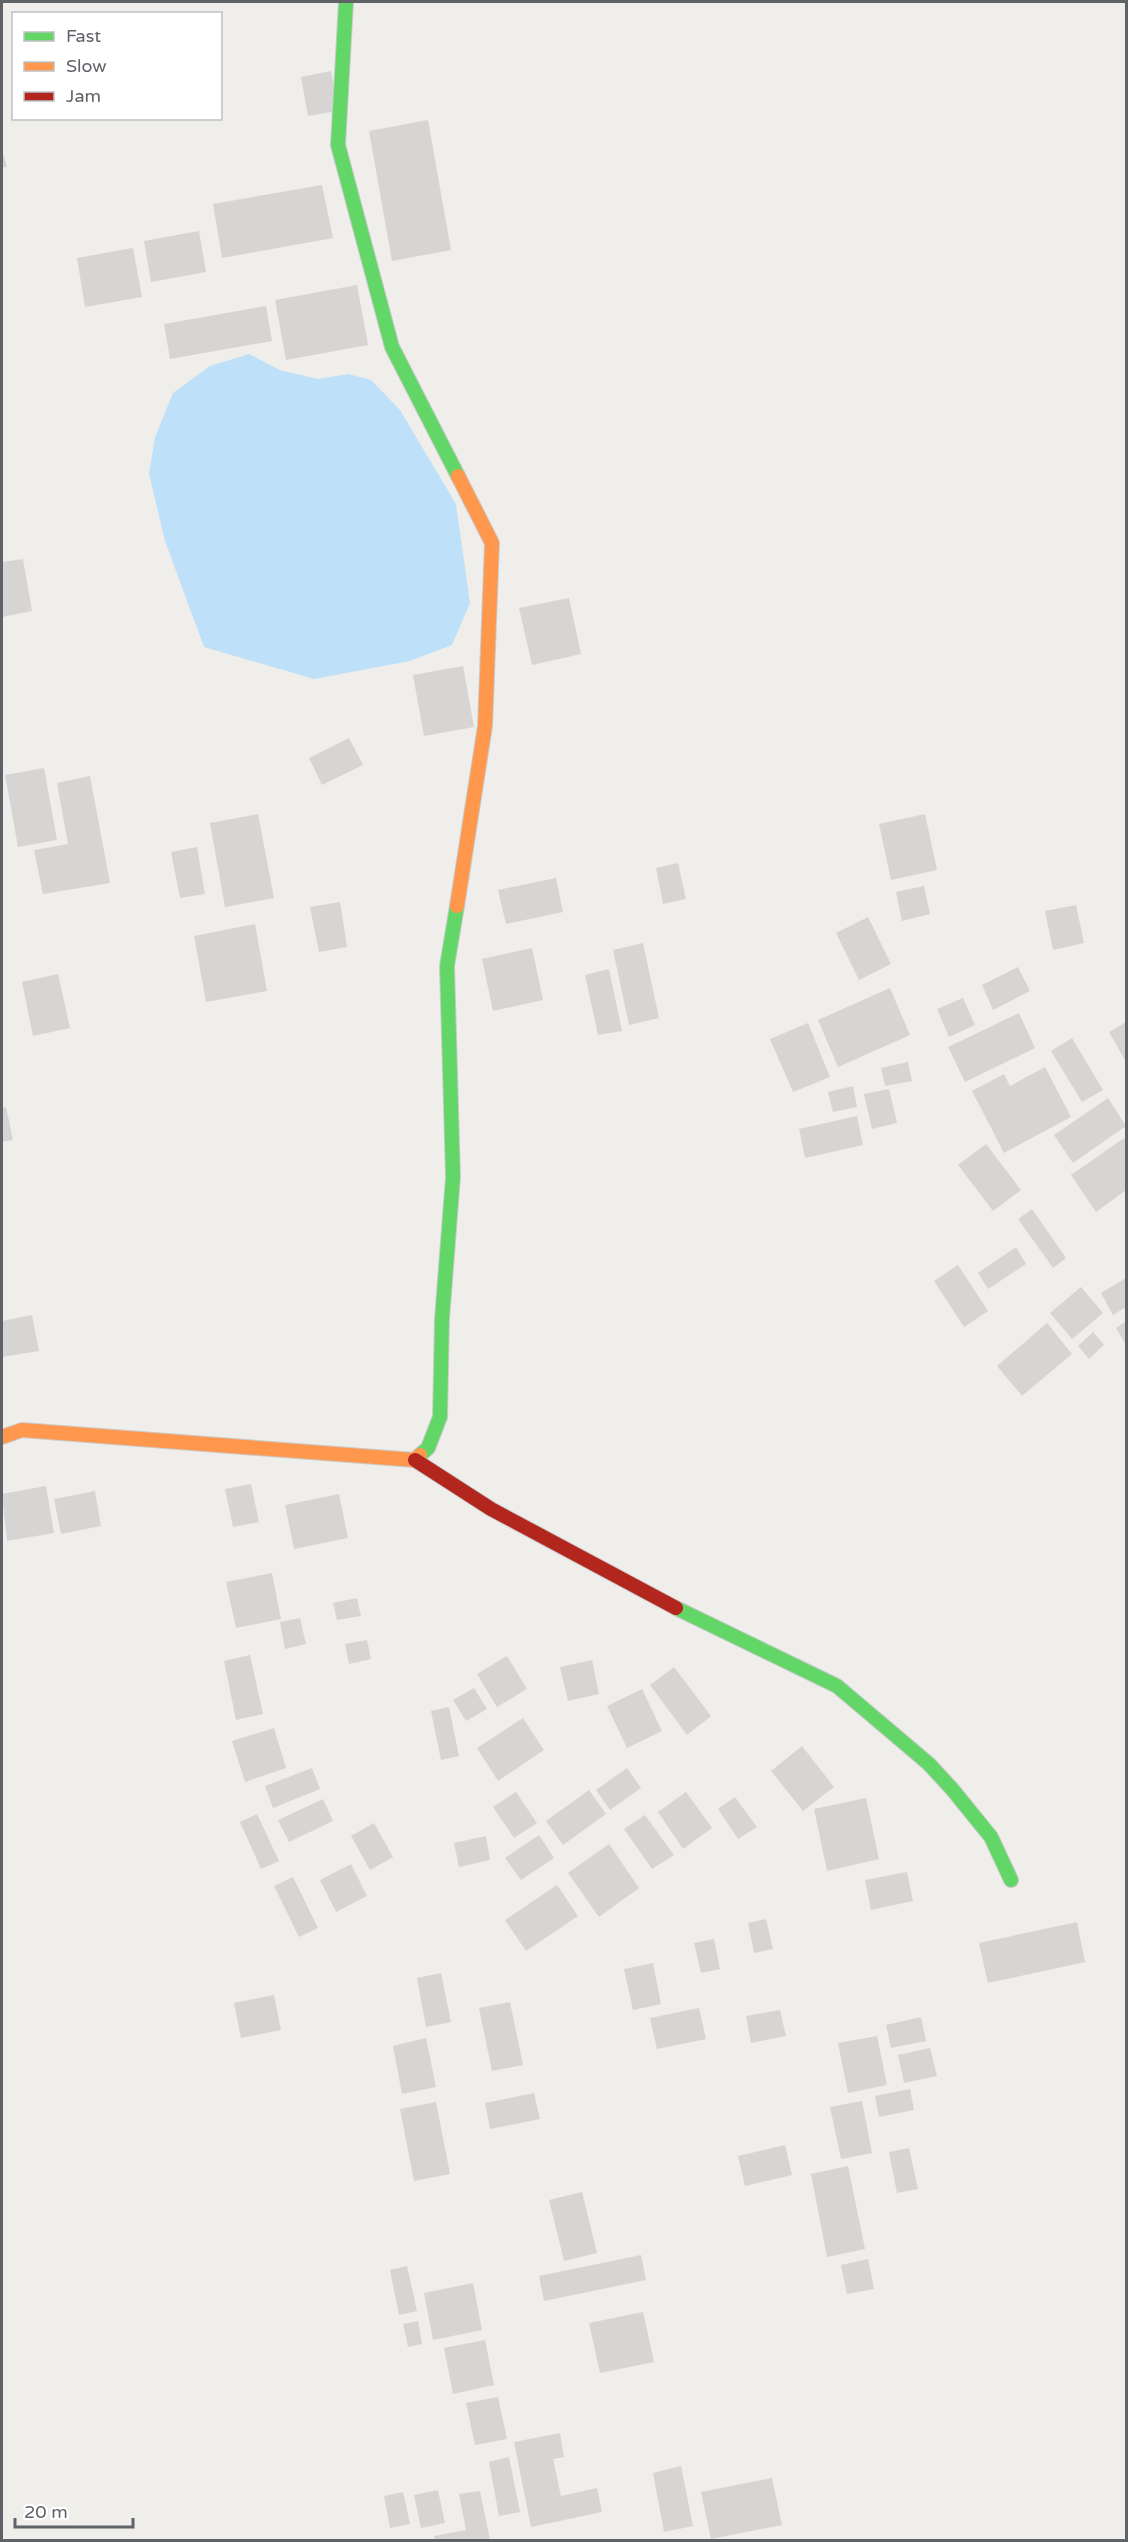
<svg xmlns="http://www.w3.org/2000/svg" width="1128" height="2542" font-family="'Varela Round',sans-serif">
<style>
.water{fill:#bfe0f9}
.building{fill:#d6d5d3}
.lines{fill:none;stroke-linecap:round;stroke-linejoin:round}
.fast-casing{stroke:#cacacb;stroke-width:16}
.slow-casing{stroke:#cacacb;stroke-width:16}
.jam-casing{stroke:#cacacb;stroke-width:16}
.fast{stroke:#63d668;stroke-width:14}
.slow{stroke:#ff974d;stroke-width:14}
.jam{stroke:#b3261e;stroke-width:14}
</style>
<rect width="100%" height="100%" fill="#efeeea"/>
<polygon class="water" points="249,354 280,370 318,379 348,374 371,380 400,410 456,504 470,603 452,645 410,661 314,679 204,647 165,541 149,474 155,437 173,393 210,366"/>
<g class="building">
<polygon points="331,71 338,111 308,116 301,77"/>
<polygon points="428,120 451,250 392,261 369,131"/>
<polygon points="2,149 7,167 2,168"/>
<polygon points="322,185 333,238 222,258 213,204"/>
<polygon points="199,231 206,272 151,282 144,241"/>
<polygon points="133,248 142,297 85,307 77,258"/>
<polygon points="357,285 368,345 286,360 275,300"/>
<polygon points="266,306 272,341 170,359 164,324"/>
<polygon points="23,559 32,611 2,617 2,562"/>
<polygon points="569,598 581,654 532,665 519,608"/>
<polygon points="463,666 474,727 424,736 413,675"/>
<polygon points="349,738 363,765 322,785 309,758"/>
<polygon points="44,768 57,840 18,847 5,775"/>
<polygon points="90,776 110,883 43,894 34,850 68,844 57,783"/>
<polygon points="258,814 274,898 225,907 210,823"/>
<polygon points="925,814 937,870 891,880 879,824"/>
<polygon points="197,847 205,894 180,898 171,852"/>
<polygon points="678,863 686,899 663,904 656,868"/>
<polygon points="556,878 563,912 506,924 498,890"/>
<polygon points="924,886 930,914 902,921 896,892"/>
<polygon points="340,902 347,947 319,952 310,907"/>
<polygon points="1076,905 1084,943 1053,950 1045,911"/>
<polygon points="868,917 891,964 859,980 836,933"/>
<polygon points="255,924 267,991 206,1002 194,936"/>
<polygon points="643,943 659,1018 629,1025 613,950"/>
<polygon points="532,948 543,1000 493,1011 482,959"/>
<polygon points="1018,967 1030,991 993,1010 982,985"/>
<polygon points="609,969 622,1031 598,1035 585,975"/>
<polygon points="58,974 70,1028 33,1036 22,982"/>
<polygon points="890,988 910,1035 838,1067 818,1020"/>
<polygon points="963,998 975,1025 949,1037 937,1009"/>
<polygon points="1019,1013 1035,1048 965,1082 948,1047"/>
<polygon points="1126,1022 1126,1062 1109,1032"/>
<polygon points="808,1023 830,1077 793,1092 770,1039"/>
<polygon points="1072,1038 1103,1090 1082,1102 1051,1051"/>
<polygon points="908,1062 912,1081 885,1086 881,1068"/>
<polygon points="1045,1067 1071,1117 1004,1153 972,1091 1004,1074 1010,1086"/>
<polygon points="853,1086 857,1107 833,1112 828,1092"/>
<polygon points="889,1089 897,1123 872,1129 864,1094"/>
<polygon points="1108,1098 1126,1126 1073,1163 1054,1135"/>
<polygon points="6,1107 13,1140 2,1142 2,1108"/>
<polygon points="857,1116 863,1145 805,1158 799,1129"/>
<polygon points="1124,1138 1126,1142 1126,1190 1096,1212 1071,1175"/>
<polygon points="986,1144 1021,1190 993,1211 958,1165"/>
<polygon points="1032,1209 1066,1258 1053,1268 1018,1219"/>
<polygon points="1016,1247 1026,1264 988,1289 978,1273"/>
<polygon points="958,1265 988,1311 964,1327 934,1281"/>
<polygon points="1126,1278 1126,1307 1113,1315 1101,1293"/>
<polygon points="1081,1287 1103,1313 1072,1339 1050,1313"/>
<polygon points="32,1315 39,1351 2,1357 2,1321"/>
<polygon points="1126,1321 1126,1345 1116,1328"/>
<polygon points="1047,1323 1072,1354 1022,1396 997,1366"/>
<polygon points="1093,1332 1104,1345 1089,1359 1078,1346"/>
<polygon points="251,1484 259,1522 233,1527 225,1489"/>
<polygon points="46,1486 54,1533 7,1541 2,1494"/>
<polygon points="95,1491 101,1526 61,1534 54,1499"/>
<polygon points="339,1494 348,1538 294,1549 285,1505"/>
<polygon points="272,1573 281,1619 236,1628 226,1582"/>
<polygon points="357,1598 361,1616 337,1620 333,1603"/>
<polygon points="300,1618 306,1644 285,1649 280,1622"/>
<polygon points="367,1640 371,1659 349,1664 345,1644"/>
<polygon points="250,1655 263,1714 236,1720 224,1661"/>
<polygon points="507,1656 527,1689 497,1707 477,1674"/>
<polygon points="592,1660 599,1694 568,1701 560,1667"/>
<polygon points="674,1667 711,1716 687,1735 650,1685"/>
<polygon points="474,1688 487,1709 466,1721 453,1700"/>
<polygon points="642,1689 662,1731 627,1748 607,1706"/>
<polygon points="449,1707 459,1756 441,1760 431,1711"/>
<polygon points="523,1718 544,1750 498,1781 477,1748"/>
<polygon points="274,1728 286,1768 245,1782 232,1741"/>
<polygon points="802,1746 834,1787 803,1811 771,1771"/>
<polygon points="312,1768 320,1789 273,1808 265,1786"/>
<polygon points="627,1768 641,1788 610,1810 596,1790"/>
<polygon points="589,1790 606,1814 563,1845 546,1821"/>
<polygon points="516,1792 537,1823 514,1838 493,1807"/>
<polygon points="686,1792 712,1828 683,1849 658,1812"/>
<polygon points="735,1797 757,1827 738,1839 718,1809"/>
<polygon points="866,1798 879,1859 827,1871 814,1809"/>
<polygon points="323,1799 333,1821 289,1842 278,1820"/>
<polygon points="257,1814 279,1861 261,1869 240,1822"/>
<polygon points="645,1815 674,1855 652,1869 624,1829"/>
<polygon points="374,1823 393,1857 370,1870 351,1836"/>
<polygon points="539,1835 554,1858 521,1880 505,1858"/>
<polygon points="486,1836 490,1860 459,1867 454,1843"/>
<polygon points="609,1844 639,1888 599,1917 568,1873"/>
<polygon points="351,1864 367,1896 336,1912 320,1880"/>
<polygon points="907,1872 913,1901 871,1910 865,1880"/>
<polygon points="293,1877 318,1928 299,1937 274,1886"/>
<polygon points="557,1885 578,1916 526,1951 505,1920"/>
<polygon points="766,1919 773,1949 754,1953 748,1923"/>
<polygon points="1077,1922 1085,1962 988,1983 979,1943"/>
<polygon points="714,1939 720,1969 701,1973 694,1943"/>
<polygon points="653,1963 661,2004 633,2010 624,1969"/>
<polygon points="441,1973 451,2022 426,2027 417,1978"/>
<polygon points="274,1995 281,2030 241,2038 234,2003"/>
<polygon points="510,2002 523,2065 492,2071 479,2008"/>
<polygon points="699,2008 706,2039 657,2049 650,2018"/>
<polygon points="780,2010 786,2036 751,2043 746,2016"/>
<polygon points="921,2017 926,2041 891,2048 886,2025"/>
<polygon points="877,2036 887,2085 848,2093 838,2043"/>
<polygon points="426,2038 436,2087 402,2094 393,2046"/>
<polygon points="930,2048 937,2076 904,2083 898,2055"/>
<polygon points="910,2089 914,2110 879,2117 875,2096"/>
<polygon points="534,2093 540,2119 490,2129 485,2103"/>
<polygon points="862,2101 872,2153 841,2159 830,2107"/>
<polygon points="436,2102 450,2174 414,2181 400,2109"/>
<polygon points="785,2145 792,2175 745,2186 738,2156"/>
<polygon points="909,2148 918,2189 897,2193 889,2152"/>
<polygon points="848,2166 865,2249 827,2257 811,2174"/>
<polygon points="582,2192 597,2253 564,2261 549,2200"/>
<polygon points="641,2255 646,2280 544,2301 539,2276"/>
<polygon points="868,2259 874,2289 847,2294 841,2265"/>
<polygon points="407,2266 417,2311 399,2315 390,2270"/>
<polygon points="473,2283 482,2330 433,2340 424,2293"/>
<polygon points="643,2312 654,2362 600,2373 589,2323"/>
<polygon points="418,2321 422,2344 408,2347 403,2324"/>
<polygon points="485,2340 494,2385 453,2394 444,2348"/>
<polygon points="498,2397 507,2439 475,2445 466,2403"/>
<polygon points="560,2433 564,2457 553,2459 561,2496 597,2488 602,2512 531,2527 514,2442"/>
<polygon points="509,2457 520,2512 499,2516 489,2462"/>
<polygon points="681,2466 693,2526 664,2532 653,2473"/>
<polygon points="772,2478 782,2525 711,2539 701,2492"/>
<polygon points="438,2490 445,2523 421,2528 414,2495"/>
<polygon points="480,2491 490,2540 435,2540 434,2536 466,2530 459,2494"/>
<polygon points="403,2492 410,2524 390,2528 384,2496"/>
</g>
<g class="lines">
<g class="fast-casing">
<g id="fast">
<polyline points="346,2 338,145 392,347 458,476"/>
<polyline points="420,1455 428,1448 440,1417 442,1319 453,1177 447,966 457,906"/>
<polyline points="676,1608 837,1686 929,1764 952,1789 991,1837 1011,1880"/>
</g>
</g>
<g class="slow-casing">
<g id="slow">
<polyline points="457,906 485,726 492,543 458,476"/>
<polyline points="2,1437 22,1430 415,1460 420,1455"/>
</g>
</g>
<g class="jam-casing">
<polyline id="jam" points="415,1460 491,1509 676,1608"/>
</g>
<use href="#fast" class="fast"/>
<use href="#slow" class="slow"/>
<use href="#jam" class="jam"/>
</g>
<rect width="1128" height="2542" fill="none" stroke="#5f6368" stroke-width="6"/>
<rect x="12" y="12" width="210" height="108" fill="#ffffff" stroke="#bfc1c3" stroke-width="1.5"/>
<rect x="24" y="32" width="30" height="9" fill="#63d668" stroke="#bfc1c3" stroke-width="1.5"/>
<text x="66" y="42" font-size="18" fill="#5f6368">Fast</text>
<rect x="24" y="62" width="30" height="9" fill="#ff974d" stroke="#bfc1c3" stroke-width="1.5"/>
<text x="66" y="72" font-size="18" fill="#5f6368">Slow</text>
<rect x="24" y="92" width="30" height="9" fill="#b3261e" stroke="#bfc1c3" stroke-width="1.5"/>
<text x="66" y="102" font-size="18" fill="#5f6368">Jam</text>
<path d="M15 2518v9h118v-9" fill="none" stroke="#5f6368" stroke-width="3"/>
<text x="24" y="2518" font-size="18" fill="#5f6368" stroke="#ffffff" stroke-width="4.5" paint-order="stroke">20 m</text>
</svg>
